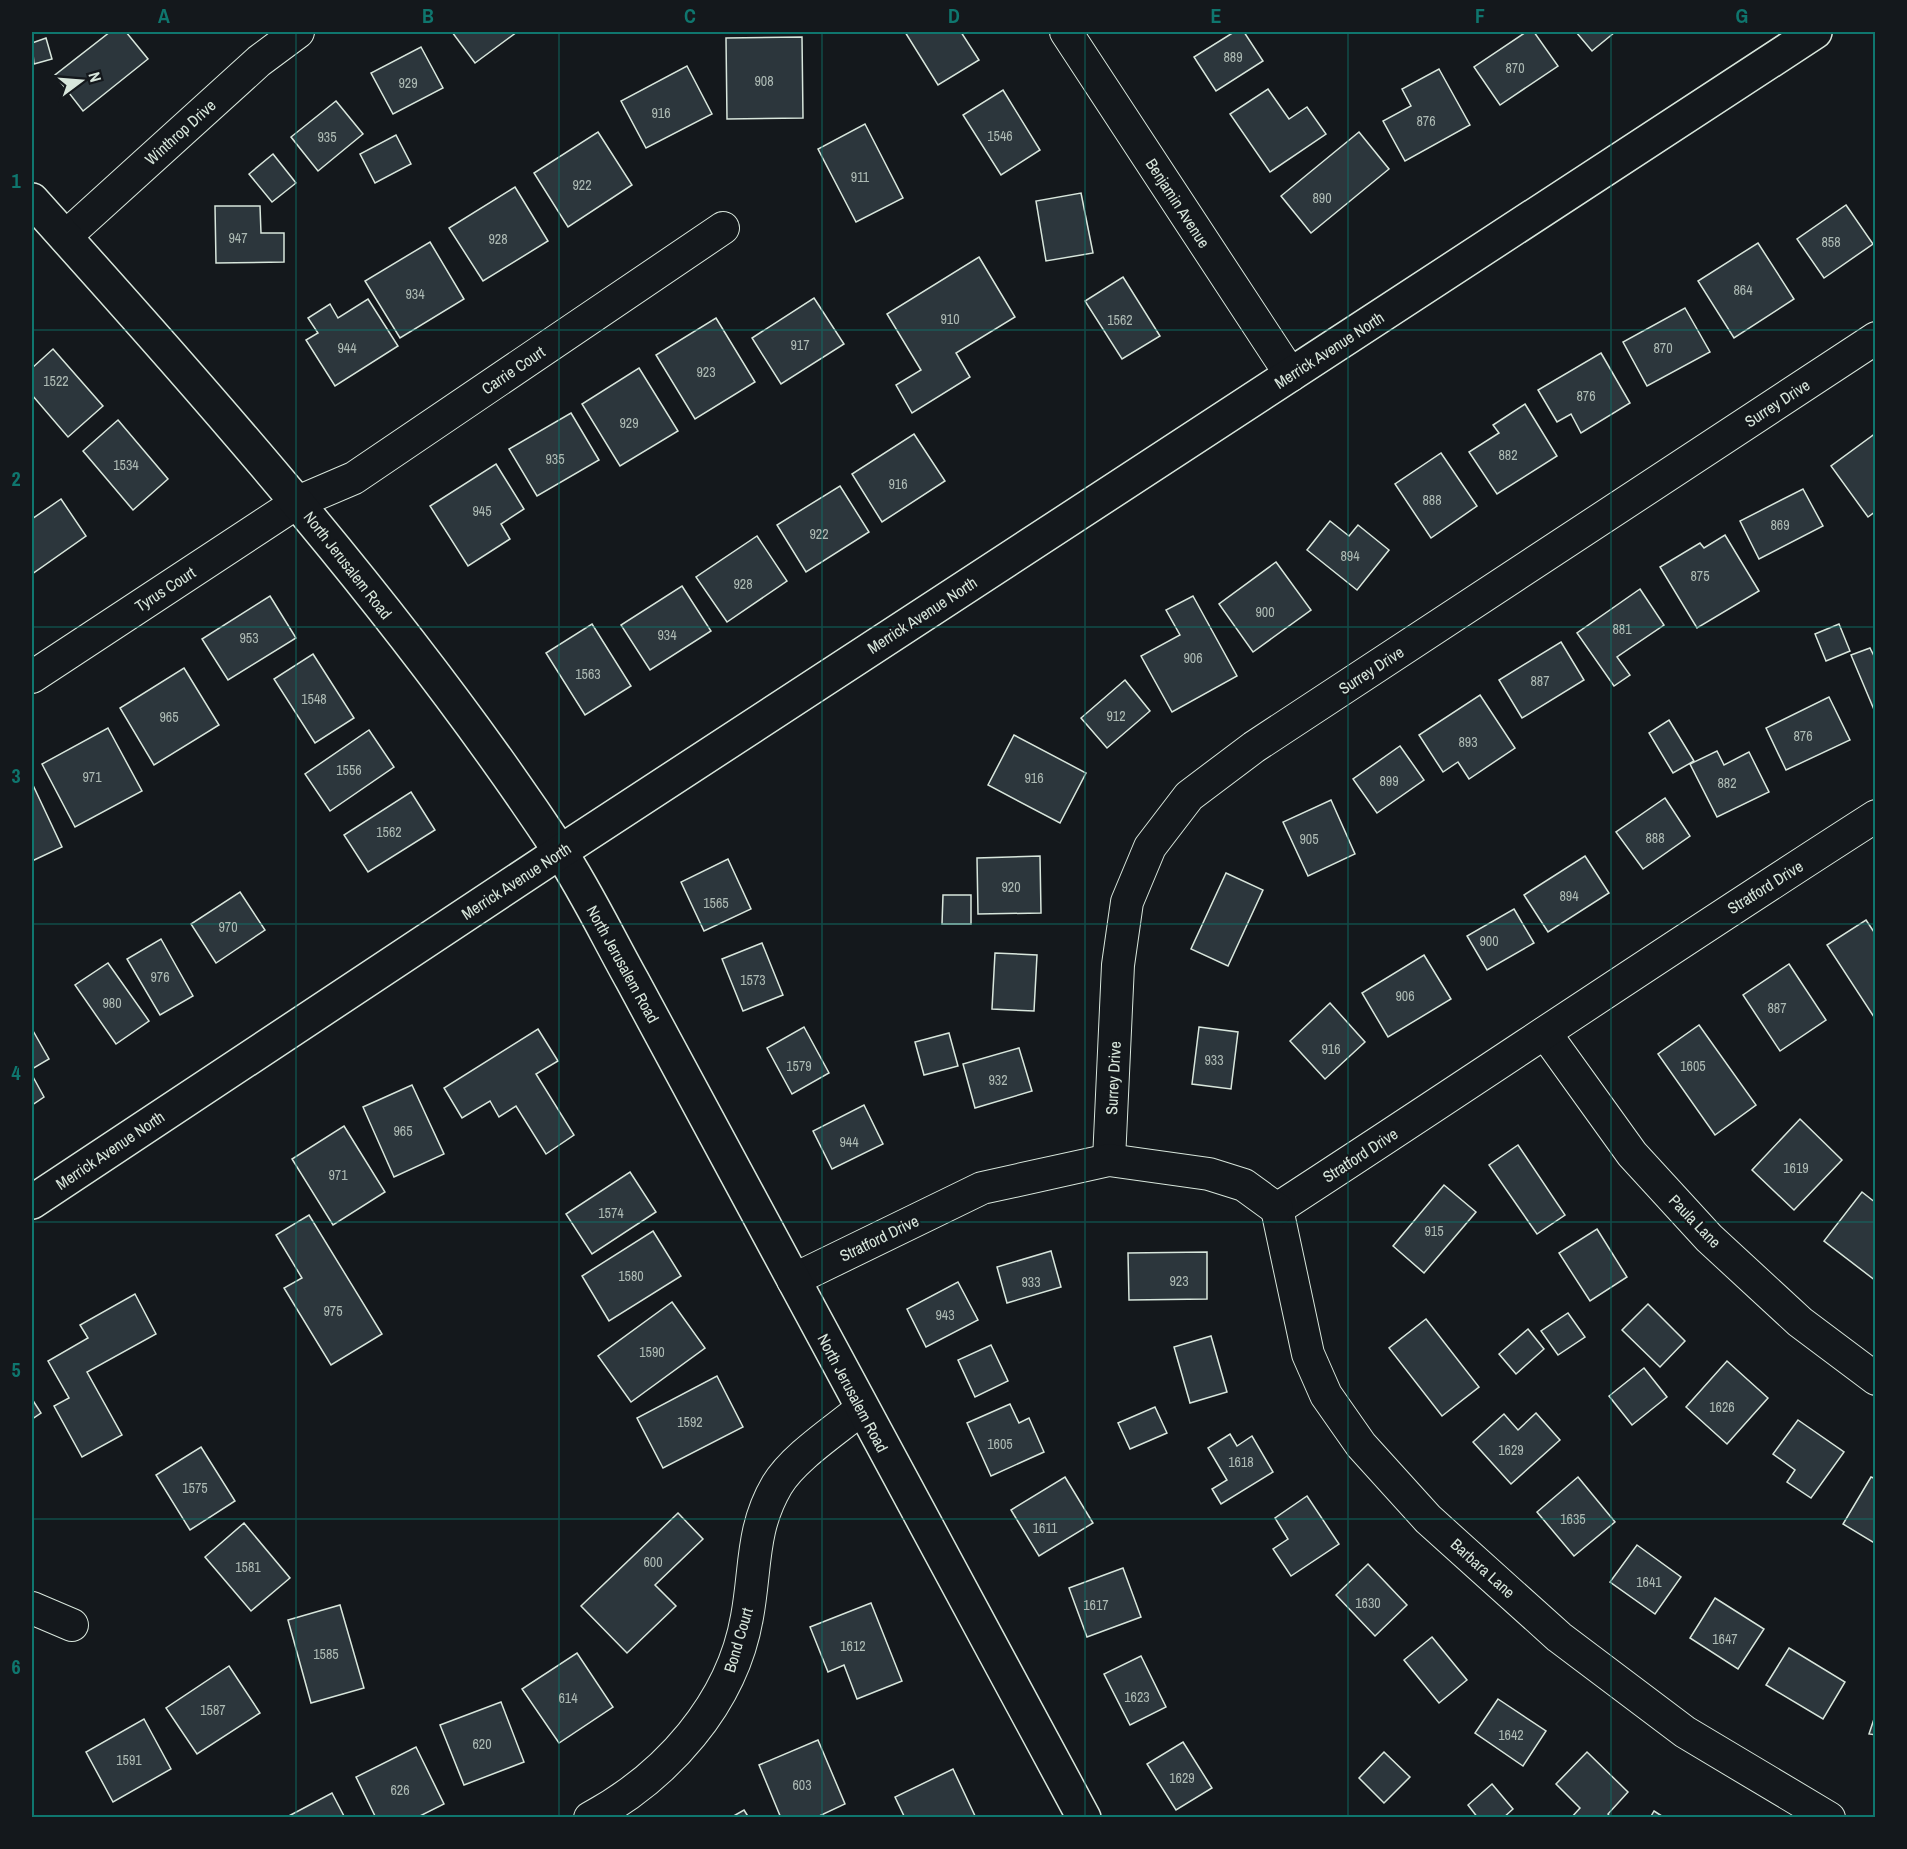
<svg xmlns="http://www.w3.org/2000/svg" width="1907" height="1849" font-family="'Archivo Narrow',sans-serif">
<style>
.building{fill:#2c363c;stroke:#d8e6dc;stroke-width:1.5}
.lines{fill:none;stroke-linecap:round;stroke-linejoin:round}
.minor-casing{stroke:#d8e6dc;stroke-width:34}
.secondary-casing{stroke:#d8e6dc;stroke-width:36}
.minor{stroke:#14181c;stroke-width:32}
.secondary{stroke:#14181c;stroke-width:33}
.grid{fill:none;stroke:#0f766e;stroke-width:1.5;stroke-opacity:0.55}
.labels{text-anchor:middle;dominant-baseline:central;stroke-width:4.5;stroke-linejoin:round;paint-order:stroke}
.number-label{font-size:14px;fill:#adbab4}
.street-label{font-size:16px;fill:#d8e6dc;stroke:#14181c}
.neatline{fill:none;stroke:#0f766e;stroke-width:2}
.grid-label{font-size:20px;text-anchor:middle;font-weight:bold;fill:#0f766e}
</style>
<rect width="100%" height="100%" fill="#14181c"/>
<g class="building">
<polygon points="110,32 126,32 148,59 83,111 55,75"/>
<polygon points="452,32 517,32 475,63"/>
<polygon points="905,32 961,32 979,60 938,85"/>
<polygon points="1234,32 1244,32 1263,61 1216,91 1194,57"/>
<polygon points="1526,32 1534,32 1558,66 1500,105 1474,67"/>
<polygon points="1576,32 1615,32 1592,51"/>
<polygon points="802,37 803,118 727,119 726,38"/>
<polygon points="46,38 52,59 34,64 32,43"/>
<polygon points="421,47 443,88 393,114 371,73"/>
<polygon points="687,66 712,114 646,148 621,101"/>
<polygon points="1439,69 1470,125 1405,161 1383,121 1411,106 1402,89"/>
<polygon points="1268,89 1289,119 1307,107 1326,134 1270,172 1230,114"/>
<polygon points="1003,90 1040,150 1001,175 963,115"/>
<polygon points="336,101 363,134 318,171 291,137"/>
<polygon points="865,124 903,198 856,222 818,149"/>
<polygon points="598,132 632,185 568,227 534,173"/>
<polygon points="1359,132 1389,169 1311,233 1281,196"/>
<polygon points="396,135 411,164 375,183 360,154"/>
<polygon points="273,154 296,183 272,202 249,174"/>
<polygon points="515,187 548,241 483,281 449,228"/>
<polygon points="1081,193 1093,253 1046,261 1036,201"/>
<polygon points="1846,205 1873,244 1824,278 1797,239"/>
<polygon points="215,206 260,206 261,233 284,233 284,262 216,263"/>
<polygon points="430,242 464,299 400,338 365,281"/>
<polygon points="1758,243 1794,299 1734,338 1698,281"/>
<polygon points="979,257 1015,317 956,353 970,377 912,413 896,385 921,370 887,314"/>
<polygon points="1123,277 1160,336 1122,359 1085,301"/>
<polygon points="814,298 844,344 781,384 752,338"/>
<polygon points="368,299 398,346 335,386 306,340 318,333 308,318 330,304 338,318"/>
<polygon points="1685,308 1710,352 1647,386 1623,342"/>
<polygon points="716,318 755,382 695,419 656,355"/>
<polygon points="53,349 103,406 68,437 32,395 32,368"/>
<polygon points="1601,353 1630,403 1581,433 1571,414 1557,422 1538,390"/>
<polygon points="639,368 678,431 620,466 582,404"/>
<polygon points="1525,404 1557,456 1497,494 1469,452 1499,433 1493,425"/>
<polygon points="571,413 599,460 537,496 509,449"/>
<polygon points="118,420 168,479 133,510 83,451"/>
<polygon points="1876,433 1876,511 1868,517 1831,466"/>
<polygon points="914,434 945,481 882,522 852,474"/>
<polygon points="1441,453 1477,506 1431,538 1395,484"/>
<polygon points="496,464 524,509 501,524 510,539 468,566 430,506"/>
<polygon points="840,486 869,532 806,572 777,525"/>
<polygon points="1803,489 1823,526 1759,559 1740,521"/>
<polygon points="61,499 86,536 32,574 32,519"/>
<polygon points="1330,521 1349,536 1358,525 1389,550 1357,590 1307,550"/>
<polygon points="1725,535 1759,591 1697,628 1660,567 1700,543 1704,548"/>
<polygon points="757,536 787,581 727,622 696,577"/>
<polygon points="1276,562 1311,610 1253,652 1219,604"/>
<polygon points="682,586 711,631 650,670 621,625"/>
<polygon points="1640,589 1664,625 1617,657 1630,675 1614,686 1577,633"/>
<polygon points="270,596 296,638 228,680 202,639"/>
<polygon points="1193,596 1237,676 1172,712 1141,656 1180,635 1166,610"/>
<polygon points="592,624 631,686 585,715 546,653"/>
<polygon points="1839,624 1850,651 1826,661 1815,634"/>
<polygon points="1561,642 1584,680 1522,718 1499,680"/>
<polygon points="1870,648 1876,660 1875,712 1851,655"/>
<polygon points="313,654 354,718 315,743 274,679"/>
<polygon points="184,668 219,725 154,765 120,708"/>
<polygon points="1125,680 1150,711 1107,748 1081,718"/>
<polygon points="1480,695 1515,748 1469,779 1458,762 1443,772 1419,735"/>
<polygon points="1829,697 1850,740 1786,770 1766,728"/>
<polygon points="1669,720 1694,761 1673,773 1649,733"/>
<polygon points="108,728 142,791 75,827 42,764"/>
<polygon points="369,730 394,767 330,811 305,774"/>
<polygon points="1014,735 1086,773 1060,823 988,785"/>
<polygon points="1400,746 1424,780 1377,813 1353,779"/>
<polygon points="1717,751 1724,765 1749,752 1769,792 1717,817 1690,764"/>
<polygon points="32,783 62,847 32,861"/>
<polygon points="411,792 435,830 368,872 344,835"/>
<polygon points="1665,798 1690,836 1643,869 1616,832"/>
<polygon points="1331,800 1355,854 1308,876 1283,822"/>
<polygon points="1040,856 1041,913 978,914 977,858"/>
<polygon points="1585,856 1609,893 1548,932 1524,895"/>
<polygon points="728,859 751,909 704,931 681,882"/>
<polygon points="1226,873 1263,890 1228,966 1191,949"/>
<polygon points="240,892 265,930 216,963 191,924"/>
<polygon points="943,895 971,895 971,924 942,924"/>
<polygon points="1514,909 1534,943 1487,970 1467,936"/>
<polygon points="1866,920 1876,935 1876,1020 1827,945"/>
<polygon points="161,939 193,996 160,1015 127,959"/>
<polygon points="762,943 783,995 743,1011 722,959"/>
<polygon points="995,953 1037,955 1034,1011 992,1009"/>
<polygon points="1424,955 1451,999 1388,1037 1362,993"/>
<polygon points="108,963 149,1021 116,1044 75,985"/>
<polygon points="1789,964 1826,1020 1780,1051 1743,995"/>
<polygon points="1330,1003 1365,1042 1325,1079 1290,1041"/>
<polygon points="1699,1025 1756,1105 1715,1135 1658,1054"/>
<polygon points="804,1027 829,1073 792,1094 767,1048"/>
<polygon points="1199,1027 1238,1032 1231,1089 1192,1084"/>
<polygon points="32,1029 49,1059 32,1069"/>
<polygon points="538,1029 558,1061 536,1074 574,1135 546,1154 516,1106 499,1117 490,1101 462,1118 444,1088"/>
<polygon points="949,1033 958,1066 924,1075 915,1042"/>
<polygon points="1019,1048 1032,1091 975,1108 963,1064"/>
<polygon points="32,1075 44,1097 32,1105"/>
<polygon points="412,1085 444,1154 394,1177 363,1107"/>
<polygon points="864,1105 883,1144 832,1169 813,1131"/>
<polygon points="1800,1119 1842,1160 1794,1210 1752,1170"/>
<polygon points="344,1126 385,1192 333,1225 292,1159"/>
<polygon points="1518,1145 1565,1215 1537,1234 1489,1165"/>
<polygon points="630,1172 656,1212 592,1254 566,1214"/>
<polygon points="1444,1185 1476,1212 1424,1273 1393,1246"/>
<polygon points="1862,1192 1876,1203 1876,1281 1824,1241"/>
<polygon points="309,1215 382,1334 331,1365 284,1288 302,1278 276,1235"/>
<polygon points="1597,1229 1627,1277 1590,1301 1559,1253"/>
<polygon points="653,1231 681,1276 609,1321 582,1276"/>
<polygon points="1051,1251 1061,1287 1007,1303 997,1267"/>
<polygon points="1207,1252 1207,1299 1129,1300 1128,1253"/>
<polygon points="958,1282 978,1320 926,1347 907,1309"/>
<polygon points="135,1294 156,1334 87,1372 122,1435 82,1457 54,1406 69,1398 48,1361 88,1338 80,1325"/>
<polygon points="672,1302 705,1348 631,1402 598,1356"/>
<polygon points="1648,1304 1685,1341 1660,1367 1622,1330"/>
<polygon points="1568,1313 1585,1337 1558,1355 1541,1331"/>
<polygon points="1426,1319 1479,1387 1442,1416 1389,1348"/>
<polygon points="1528,1329 1544,1349 1516,1374 1499,1354"/>
<polygon points="1211,1336 1227,1392 1190,1403 1174,1347"/>
<polygon points="991,1345 1008,1381 975,1397 958,1360"/>
<polygon points="1727,1361 1768,1398 1727,1444 1686,1407"/>
<polygon points="1644,1368 1667,1397 1632,1425 1609,1396"/>
<polygon points="717,1376 743,1427 663,1468 637,1418"/>
<polygon points="32,1399 41,1413 32,1419"/>
<polygon points="1010,1404 1019,1423 1029,1418 1044,1452 991,1476 967,1423"/>
<polygon points="1155,1407 1167,1433 1130,1449 1118,1423"/>
<polygon points="1536,1413 1560,1440 1511,1484 1473,1442 1504,1414 1518,1430"/>
<polygon points="1798,1420 1844,1452 1811,1498 1787,1482 1795,1470 1773,1454"/>
<polygon points="1230,1434 1237,1446 1252,1436 1273,1472 1221,1504 1212,1489 1227,1480 1208,1448"/>
<polygon points="201,1447 235,1501 190,1530 156,1475"/>
<polygon points="1065,1477 1093,1523 1039,1556 1011,1510"/>
<polygon points="1578,1477 1615,1522 1574,1556 1537,1512"/>
<polygon points="1871,1477 1876,1479 1876,1544 1843,1524"/>
<polygon points="1307,1496 1339,1544 1291,1576 1273,1549 1288,1539 1275,1518"/>
<polygon points="678,1513 703,1539 655,1585 676,1606 627,1653 581,1606"/>
<polygon points="244,1523 290,1578 251,1611 205,1557"/>
<polygon points="1637,1545 1681,1577 1655,1614 1610,1582"/>
<polygon points="1368,1564 1407,1605 1375,1636 1336,1595"/>
<polygon points="1123,1568 1141,1617 1087,1637 1069,1588"/>
<polygon points="1715,1598 1764,1629 1738,1669 1690,1638"/>
<polygon points="871,1603 902,1681 857,1699 844,1665 828,1672 810,1627"/>
<polygon points="340,1605 364,1688 311,1703 288,1620"/>
<polygon points="1432,1637 1467,1680 1439,1703 1404,1660"/>
<polygon points="1789,1648 1845,1682 1823,1719 1766,1685"/>
<polygon points="577,1653 613,1707 559,1743 522,1689"/>
<polygon points="1141,1656 1166,1707 1130,1725 1104,1674"/>
<polygon points="229,1666 260,1713 197,1754 166,1708"/>
<polygon points="1498,1699 1546,1731 1523,1766 1475,1733"/>
<polygon points="501,1702 524,1762 464,1785 440,1725"/>
<polygon points="1876,1713 1876,1735 1869,1734"/>
<polygon points="144,1719 171,1769 113,1802 86,1752"/>
<polygon points="818,1740 845,1804 815,1818 781,1818 759,1765"/>
<polygon points="1183,1742 1212,1788 1176,1810 1147,1764"/>
<polygon points="416,1747 444,1804 416,1818 376,1818 356,1777"/>
<polygon points="1384,1752 1410,1777 1384,1803 1359,1778"/>
<polygon points="1587,1752 1628,1792 1608,1814 1611,1818 1571,1818 1580,1808 1556,1784"/>
<polygon points="953,1769 976,1818 905,1818 895,1797"/>
<polygon points="1492,1784 1513,1809 1503,1818 1478,1818 1468,1805"/>
<polygon points="332,1793 345,1818 285,1818"/>
<polygon points="744,1810 749,1818 730,1818"/>
<polygon points="1654,1811 1665,1818 1650,1818"/>
</g>
<g class="lines">
<g class="minor-casing">
<g id="minor">
<polyline points="1066,32 1291,375"/>
<polyline points="65,237 259,61 298,32"/>
<polyline points="32,677 298,502 354,478 723,228"/>
<polyline points="1545,1033 1632,1154 1709,1238 1800,1322 1876,1379"/>
<polyline points="1109,1160 1118,965 1127,902 1150,847 1189,796 1254,747 1876,338"/>
<polyline points="1277,1209 1308,1354 1326,1395 1361,1445 1428,1519 1559,1637 1685,1732 1829,1818"/>
<path d="M1277,1209C1477,1079 1674,945 1876,816"/>
<polyline points="793,1280 982,1188 1109,1160 1209,1174 1244,1185 1277,1209"/>
<polyline points="32,1608 72,1625"/>
<path d="M590,1818C666,1777 732,1704 747,1617C756,1569 751,1529 777,1485C794,1457 836,1430 861,1409"/>
</g>
</g>
<g class="secondary-casing">
<g id="secondary">
<path d="M32,200C218,407 405,617 559,850C586,891 608,937 632,980L1084,1818"/>
<polyline points="32,1202 560,852 1815,32"/>
</g>
</g>
<use href="#minor" class="minor"/>
<use href="#secondary" class="secondary"/>
</g>
<path class="grid" d="M296,32V1818M559,32V1818M822,32V1818M1085,32V1818M1348,32V1818M1611,32V1818M32,330H1876M32,627H1876M32,924H1876M32,1222H1876M32,1519H1876"/>
<g class="labels">
<g class="number-label">
<text x="1233" y="57">889</text>
<text x="1515" y="68">870</text>
<text x="764" y="81">908</text>
<text x="408" y="83">929</text>
<text x="661" y="113">916</text>
<text x="1426" y="121">876</text>
<text x="1000" y="136">1546</text>
<text x="327" y="137">935</text>
<text x="860" y="177">911</text>
<text x="582" y="185">922</text>
<text x="1322" y="198">890</text>
<text x="238" y="238">947</text>
<text x="498" y="239">928</text>
<text x="1831" y="242">858</text>
<text x="1743" y="290">864</text>
<text x="415" y="294">934</text>
<text x="950" y="319">910</text>
<text x="1120" y="320">1562</text>
<text x="800" y="345">917</text>
<text x="347" y="348">944</text>
<text x="1663" y="348">870</text>
<text x="706" y="372">923</text>
<text x="56" y="381">1522</text>
<text x="1586" y="396">876</text>
<text x="629" y="423">929</text>
<text x="1508" y="455">882</text>
<text x="555" y="459">935</text>
<text x="126" y="465">1534</text>
<text x="898" y="484">916</text>
<text x="1432" y="500">888</text>
<text x="482" y="511">945</text>
<text x="1780" y="525">869</text>
<text x="819" y="534">922</text>
<text x="1350" y="556">894</text>
<text x="1700" y="576">875</text>
<text x="743" y="584">928</text>
<text x="1265" y="612">900</text>
<text x="1622" y="629">881</text>
<text x="667" y="635">934</text>
<text x="249" y="638">953</text>
<text x="1193" y="658">906</text>
<text x="588" y="674">1563</text>
<text x="1540" y="681">887</text>
<text x="314" y="699">1548</text>
<text x="1116" y="716">912</text>
<text x="169" y="717">965</text>
<text x="1803" y="736">876</text>
<text x="1468" y="742">893</text>
<text x="349" y="770">1556</text>
<text x="92" y="777">971</text>
<text x="1034" y="778">916</text>
<text x="1389" y="781">899</text>
<text x="1727" y="783">882</text>
<text x="389" y="832">1562</text>
<text x="1655" y="838">888</text>
<text x="1309" y="839">905</text>
<text x="1011" y="887">920</text>
<text x="1569" y="896">894</text>
<text x="716" y="903">1565</text>
<text x="228" y="927">970</text>
<text x="1489" y="941">900</text>
<text x="160" y="977">976</text>
<text x="753" y="980">1573</text>
<text x="1405" y="996">906</text>
<text x="112" y="1003">980</text>
<text x="1777" y="1008">887</text>
<text x="1331" y="1049">916</text>
<text x="1214" y="1060">933</text>
<text x="799" y="1066">1579</text>
<text x="1693" y="1066">1605</text>
<text x="998" y="1080">932</text>
<text x="403" y="1131">965</text>
<text x="849" y="1142">944</text>
<text x="1796" y="1168">1619</text>
<text x="338" y="1175">971</text>
<text x="611" y="1213">1574</text>
<text x="1434" y="1231">915</text>
<text x="631" y="1276">1580</text>
<text x="1179" y="1281">923</text>
<text x="1031" y="1282">933</text>
<text x="333" y="1311">975</text>
<text x="945" y="1315">943</text>
<text x="652" y="1352">1590</text>
<text x="1722" y="1407">1626</text>
<text x="690" y="1422">1592</text>
<text x="1000" y="1444">1605</text>
<text x="1511" y="1450">1629</text>
<text x="1241" y="1462">1618</text>
<text x="195" y="1488">1575</text>
<text x="1573" y="1519">1635</text>
<text x="1045" y="1528">1611</text>
<text x="653" y="1562">600</text>
<text x="248" y="1567">1581</text>
<text x="1649" y="1582">1641</text>
<text x="1368" y="1603">1630</text>
<text x="1096" y="1605">1617</text>
<text x="1725" y="1639">1647</text>
<text x="853" y="1646">1612</text>
<text x="326" y="1654">1585</text>
<text x="1137" y="1697">1623</text>
<text x="568" y="1698">614</text>
<text x="213" y="1710">1587</text>
<text x="1511" y="1735">1642</text>
<text x="482" y="1744">620</text>
<text x="129" y="1760">1591</text>
<text x="1182" y="1778">1629</text>
<text x="802" y="1785">603</text>
<text x="400" y="1790">626</text>
</g>
<g class="street-label">
<text transform="translate(180 132) rotate(-42)">Winthrop Drive</text>
<text transform="translate(1178 203) rotate(57)">Benjamin Avenue</text>
<text transform="translate(1329 350) rotate(-33)">Merrick Avenue North</text>
<text transform="translate(513 370) rotate(-34)">Carrie Court</text>
<text transform="translate(1777 403) rotate(-33)">Surrey Drive</text>
<text transform="translate(348 565) rotate(52)">North Jerusalem Road</text>
<text transform="translate(165 589) rotate(-33)">Tyrus Court</text>
<text transform="translate(922 615) rotate(-33)">Merrick Avenue North</text>
<text transform="translate(1371 670) rotate(-33)">Surrey Drive</text>
<text transform="translate(516 881) rotate(-33)">Merrick Avenue North</text>
<text transform="translate(1765 887) rotate(-32)">Stratford Drive</text>
<text transform="translate(623 964) rotate(61)">North Jerusalem Road</text>
<text transform="translate(1113 1078) rotate(-87)">Surrey Drive</text>
<text transform="translate(110 1150) rotate(-34)">Merrick Avenue North</text>
<text transform="translate(1360 1155) rotate(-33)">Stratford Drive</text>
<text transform="translate(1695 1221) rotate(46)">Paula Lane</text>
<text transform="translate(879 1238) rotate(-26)">Stratford Drive</text>
<text transform="translate(853 1393) rotate(62)">North Jerusalem Road</text>
<text transform="translate(1483 1568) rotate(42)">Barbara Lane</text>
<text transform="translate(738 1640) rotate(-74)">Bond Court</text>
</g>
</g>
<rect width="1907" height="1849" fill="none" stroke="#14181c" stroke-width="66"/>
<g transform="translate(81 81) rotate(74)" stroke="#14181c" stroke-width="4.5" paint-order="stroke">
<path d="M0-4.5L10 22L0 15L-10 22Z" fill="#d8e6dc"/>
<text y="-9" font-size="16" font-weight="bold" text-anchor="middle" fill="#d8e6dc">N</text>
</g>
<rect x="33" y="33" width="1841" height="1783" class="neatline"/>
<g class="grid-label">
<text x="164" y="23">A</text>
<text x="428" y="23">B</text>
<text x="690" y="23">C</text>
<text x="954" y="23">D</text>
<text x="1216" y="23">E</text>
<text x="1480" y="23">F</text>
<text x="1742" y="23">G</text>
<text x="16" y="188">1</text>
<text x="16" y="486">2</text>
<text x="16" y="783">3</text>
<text x="16" y="1080">4</text>
<text x="16" y="1377">5</text>
<text x="16" y="1674">6</text>
</g>
</svg>
